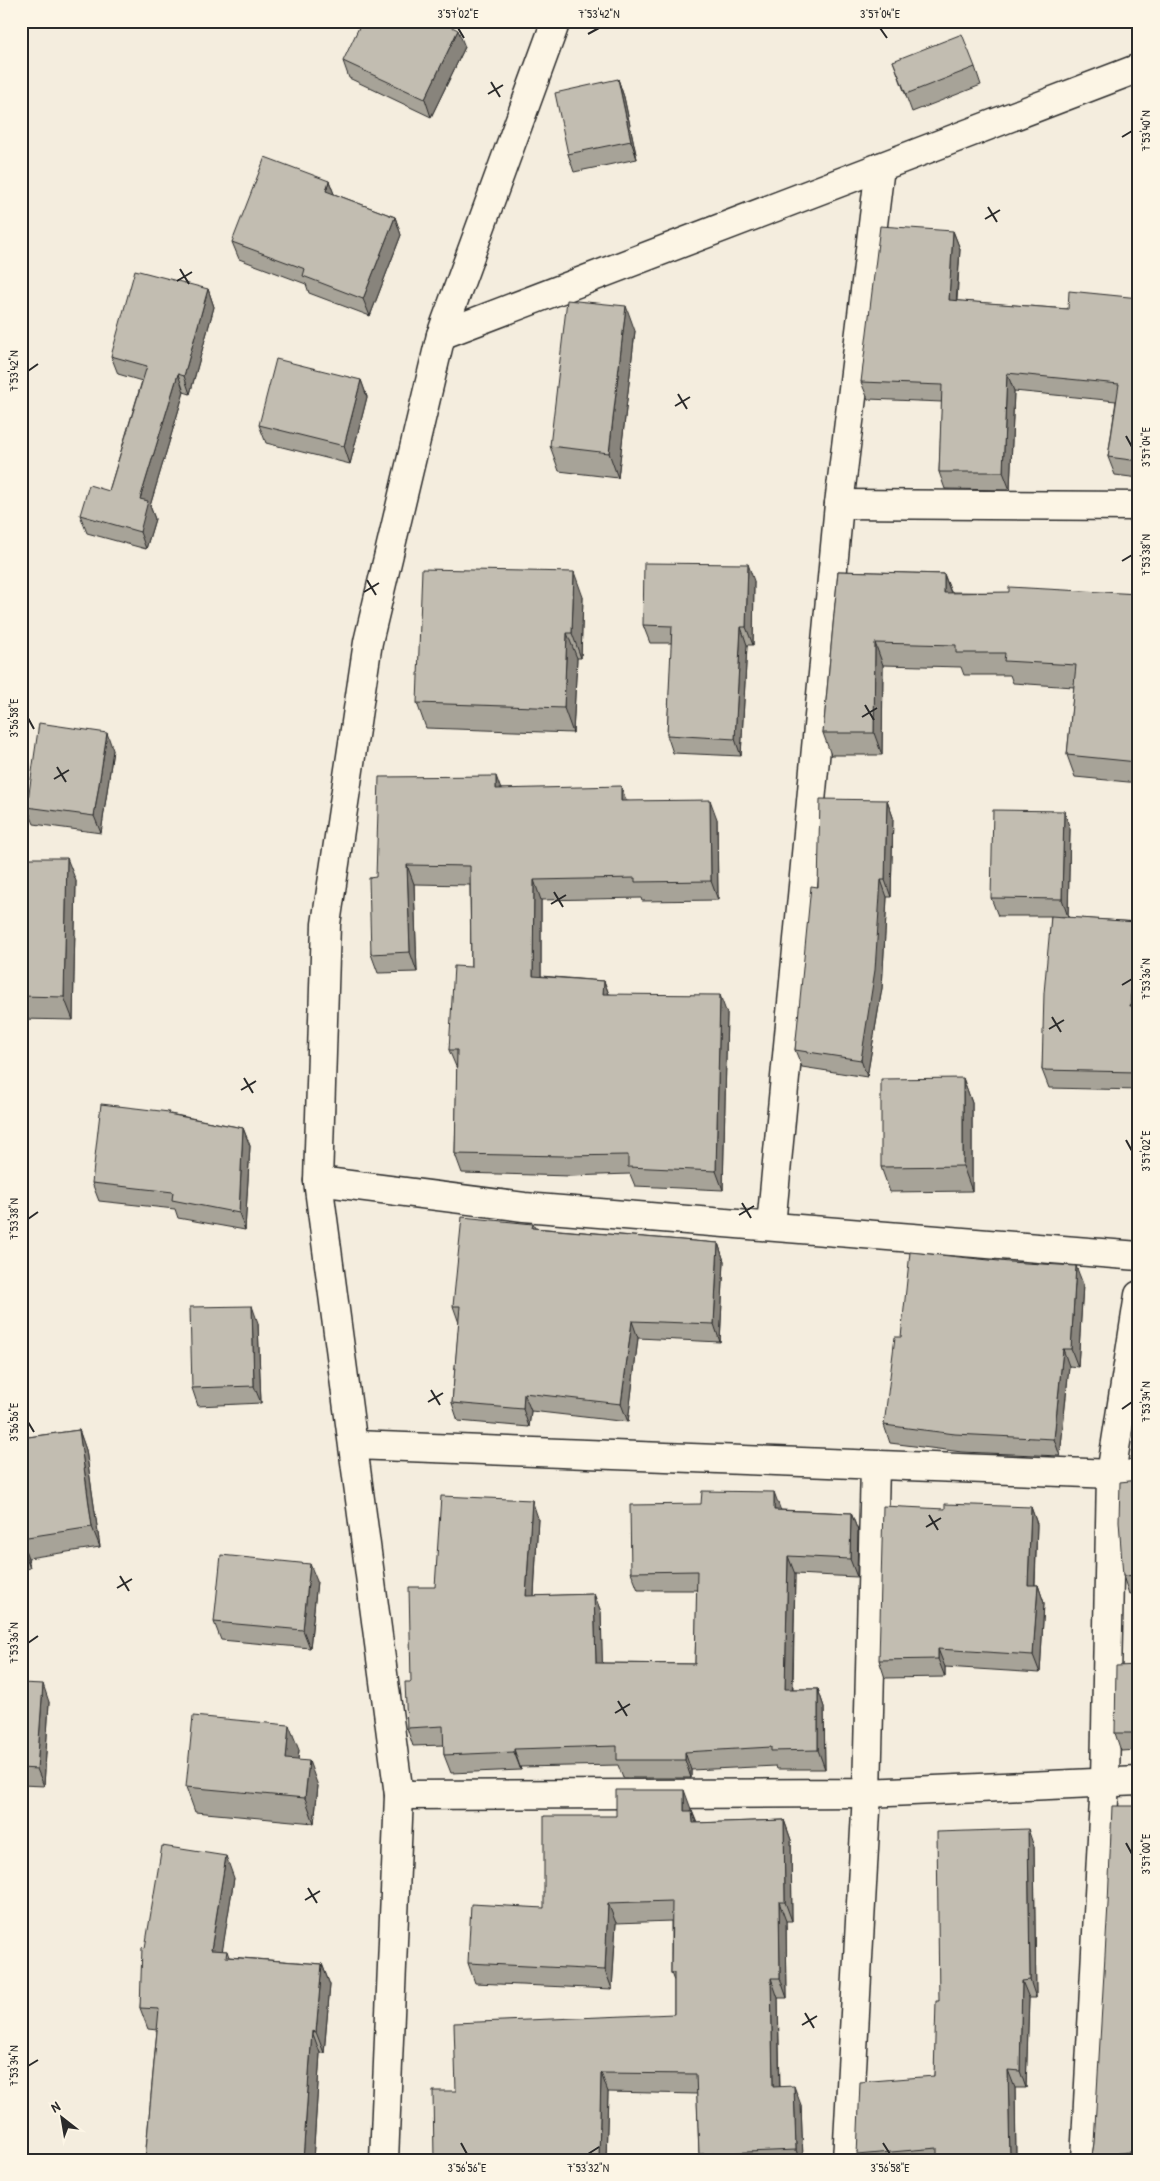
<svg xmlns="http://www.w3.org/2000/svg" width="1160" height="2181" font-family="'Patrick Hand',sans-serif">
<style>
.lines{fill:none;stroke-linecap:round;stroke-linejoin:round}
.minor-casing{stroke:#2b2b2b;stroke-width:31}
.minor{stroke:#fcf5e5;stroke-width:28}
.wall{fill:#a7a398;stroke:#2b2b2b}
.shaded-wall{fill:#88847c;stroke:#2b2b2b}
.building{fill:#c2bdb1;stroke:#2b2b2b}
.ticks{fill:none;stroke:#2b2b2b;stroke-width:2}
.neatline{fill:none;stroke:#2b2b2b;stroke-width:2}
.ticks-label{font-size:12px;text-anchor:middle;fill:#2b2b2b}
</style>
<rect width="100%" height="100%" fill="#f4edde"/>
<filter id="ink" filterUnits="userSpaceOnUse"><feTurbulence type="fractalNoise" baseFrequency=".02" numOctaves="2"/><feDisplacementMap in="SourceGraphic" scale="10" xChannelSelector="R" yChannelSelector="G"/><feConvolveMatrix kernelMatrix="1 2 1 2 8 2 1 2 1" color-interpolation-filters="sRGB"/></filter>
<g filter="url(#ink)">
<g class="lines">
<g class="minor-casing">
<g id="minor">
<polyline points="441,335 1139,68"/>
<polyline points="839,504 1139,506"/>
<polyline points="318,1181 524,1207 1139,1256"/>
<polyline points="771,1226 839,504 880,167"/>
<polyline points="354,1445 1139,1475"/>
<polyline points="399,1795 867,1793 1139,1781"/>
<polyline points="384,2160 399,1795 318,1181 326,924 368,642 441,335 556,21"/>
<polyline points="847,2160 867,1793 875,1466"/>
<polyline points="1085,2160 1105,1781 1111,1474 1139,1295"/>
</g>
</g>
<use href="#minor" class="minor"/>
</g>
<g class="wall">
<polygon points="465,47 431,117 349,78 343,61"/>
<polygon points="893,61 975,67 981,85 912,112"/>
<polygon points="618,79 624,97 637,159 574,172 568,154"/>
<polygon points="329,181 334,194 395,217 401,235 370,316 309,293 306,284 239,259 232,242"/>
<polygon points="953,231 960,249 957,301 1068,309 1139,298 1139,478 1115,475 1108,457 1116,401 1014,391 1010,490 945,489 939,472 942,402 868,399 861,382"/>
<polygon points="208,289 214,307 190,394 184,392 150,506 155,519 146,549 87,533 80,515 109,491 142,381 118,374 111,356"/>
<polygon points="635,331 618,478 559,471 550,446"/>
<polygon points="361,380 367,397 350,464 266,443 259,425"/>
<polygon points="838,571 944,574 951,592 1139,594 1139,783 1075,777 1067,755 1074,687 1013,683 1010,675 964,675 961,667 883,665 882,755 831,755 823,733"/>
<polygon points="754,581 753,645 747,645 741,756 673,753 667,735 672,643 650,643 643,625"/>
<polygon points="583,597 581,658 577,658 573,733 426,728 417,703"/>
<polygon points="113,750 101,833 34,824 27,807"/>
<polygon points="501,789 627,801 717,819 718,900 642,901 641,898 541,900 541,976 604,981 609,994 727,1014 723,1190 635,1186 630,1174 570,1176 462,1173 455,1154 457,1069 449,1050 471,967 470,885 414,884 417,972 378,973 371,954 376,877"/>
<polygon points="887,800 893,817 891,897 887,897 882,988 867,1077 802,1067 795,1050 818,887"/>
<polygon points="1070,829 1068,917 1061,917 1137,922 1139,928 1139,995 1138,1007 1139,1009 1139,1090 1049,1088 1042,1070 1051,916 998,916 991,898"/>
<polygon points="21,858 76,881 73,1020 21,1019"/>
<polygon points="963,1078 972,1103 972,1191 890,1192 881,1167"/>
<polygon points="170,1114 243,1128 250,1146 245,1230 178,1218 175,1209 99,1201 92,1183"/>
<polygon points="533,1224 535,1228 718,1243 724,1261 720,1342 638,1338 628,1422 531,1411 529,1427 458,1421 452,1403 459,1323 453,1306"/>
<polygon points="1083,1284 1078,1367 1069,1366 1060,1456 962,1452 890,1443 884,1425 901,1337"/>
<polygon points="258,1323 261,1403 198,1406 192,1388"/>
<polygon points="79,1430 86,1450 100,1547 28,1558 30,1568 21,1570 21,1438"/>
<polygon points="1139,1480 1139,1593 1129,1594 1123,1576"/>
<polygon points="1031,1507 1037,1524 1035,1585 1038,1585 1044,1603 1040,1673 945,1667 945,1677 885,1678 879,1660"/>
<polygon points="781,1510 851,1513 858,1531 857,1577 795,1574 793,1689 818,1689 824,1707 825,1769 777,1769 776,1766 691,1770 691,1778 623,1778 618,1765 520,1767 521,1770 451,1773 444,1755 444,1745 413,1746 407,1728 411,1682 435,1587 538,1518 534,1596 594,1594 601,1612 602,1663 695,1664 697,1590 638,1590 631,1572"/>
<polygon points="317,1581 310,1648 221,1640 214,1622"/>
<polygon points="1139,1665 1139,1750 1121,1751 1115,1733"/>
<polygon points="21,1683 49,1702 44,1786 21,1785"/>
<polygon points="299,1750 298,1760 318,1786 314,1823 195,1812 186,1787"/>
<polygon points="1139,1806 1139,2160 1093,2160 1092,2156 1094,2143"/>
<polygon points="691,1809 691,1811 692,1811 697,1823 784,1820 791,1840 792,1921 786,1921 787,1998 778,1998 780,2086 801,2105 803,2160 701,2160 699,2154 697,2094 608,2092 606,2160 434,2160 456,2091 674,2014 674,1981 671,1973 671,1921 616,1923 612,1989 475,1983 468,1963 544,1908 616,1816"/>
<polygon points="1034,1847 1036,1998 1029,1998 1026,2088 1015,2088 1016,2160 859,2160 857,2155 934,2076 939,2001"/>
<polygon points="234,1878 222,1951 227,1951 229,1957 322,1964 330,1985 324,2053 320,2053 313,2160 145,2160 157,2030 148,2029 140,2008 145,1948"/>
</g>
<g class="shaded-wall">
<polygon points="458,30 465,47 431,117 425,99"/>
<polygon points="618,79 624,97 637,159 631,141"/>
<polygon points="329,181 336,199 326,191"/>
<polygon points="395,217 401,235 370,316 363,299"/>
<polygon points="953,231 960,249 955,318 949,300"/>
<polygon points="208,289 214,307 190,394 184,376"/>
<polygon points="626,306 635,331 618,478 609,453"/>
<polygon points="1007,373 1014,391 1010,490 1003,472"/>
<polygon points="178,374 184,392 150,506 155,519 146,549 140,532 140,499"/>
<polygon points="361,380 367,397 350,464 344,446"/>
<polygon points="748,564 754,581 753,645 746,627"/>
<polygon points="574,572 583,597 581,658 572,633"/>
<polygon points="944,574 952,596 944,593"/>
<polygon points="741,627 747,645 741,756 735,739"/>
<polygon points="567,633 577,658 573,733 564,708"/>
<polygon points="875,643 883,665 882,755 874,733"/>
<polygon points="107,733 113,750 101,833 94,816"/>
<polygon points="1139,744 1139,766 1137,762"/>
<polygon points="496,776 503,795 496,789"/>
<polygon points="621,786 628,806 621,801"/>
<polygon points="710,800 717,819 718,900 711,881"/>
<polygon points="887,800 893,817 891,897 885,880"/>
<polygon points="1064,811 1070,829 1068,917 1062,899"/>
<polygon points="67,858 76,881 73,1020 64,997"/>
<polygon points="407,865 414,884 417,972 410,952"/>
<polygon points="534,880 541,900 541,995 533,976"/>
<polygon points="881,880 887,897 882,988 867,1077 861,1060"/>
<polygon points="1137,922 1139,928 1139,995 1138,1007 1139,1009 1139,1081 1136,1072 1130,1006"/>
<polygon points="604,981 611,1000 603,994"/>
<polygon points="720,995 727,1014 723,1190 716,1171"/>
<polygon points="963,1078 972,1103 972,1191 963,1166"/>
<polygon points="243,1128 250,1146 245,1230 239,1213"/>
<polygon points="718,1243 724,1261 720,1342 714,1324"/>
<polygon points="1076,1266 1083,1284 1078,1367 1071,1349"/>
<polygon points="252,1306 258,1323 261,1403 254,1386"/>
<polygon points="632,1321 638,1338 628,1422 621,1404"/>
<polygon points="1063,1349 1069,1366 1060,1456 1054,1439"/>
<polygon points="524,1393 531,1411 529,1427 523,1409"/>
<polygon points="79,1430 86,1450 100,1547 92,1527"/>
<polygon points="774,1492 781,1511 774,1510"/>
<polygon points="532,1500 538,1518 533,1614 526,1596"/>
<polygon points="1031,1507 1037,1524 1034,1602 1028,1585"/>
<polygon points="851,1513 858,1531 857,1577 850,1559"/>
<polygon points="21,1539 28,1558 30,1568 22,1548"/>
<polygon points="788,1556 795,1574 792,1707 785,1689"/>
<polygon points="310,1564 317,1581 310,1648 303,1630"/>
<polygon points="1038,1585 1044,1603 1040,1673 1033,1655"/>
<polygon points="594,1594 601,1612 603,1682 596,1663"/>
<polygon points="938,1649 945,1667 945,1677 938,1659"/>
<polygon points="43,1684 49,1702 44,1786 37,1769"/>
<polygon points="818,1689 824,1707 825,1769 818,1750"/>
<polygon points="289,1725 299,1750 295,1784 286,1759"/>
<polygon points="514,1749 521,1770 514,1752"/>
<polygon points="685,1752 691,1770 691,1778 685,1760"/>
<polygon points="309,1761 318,1786 314,1823 305,1798"/>
<polygon points="684,1790 691,1809 691,1831 684,1811"/>
<polygon points="692,1811 699,1831 693,1823"/>
<polygon points="784,1820 791,1840 792,1921 785,1902"/>
<polygon points="1028,1829 1034,1847 1036,1998 1030,1980"/>
<polygon points="226,1856 234,1878 219,1972 211,1950"/>
<polygon points="779,1902 786,1921 787,1998 780,1978"/>
<polygon points="608,1903 616,1923 612,1989 605,1970"/>
<polygon points="322,1964 330,1985 324,2053 316,2032"/>
<polygon points="771,1978 778,1998 780,2106 773,2087"/>
<polygon points="1022,1981 1029,1998 1026,2088 1020,2071"/>
<polygon points="312,2031 320,2053 313,2160 303,2160"/>
<polygon points="1008,2070 1015,2088 1016,2160 1010,2160"/>
<polygon points="601,2073 608,2092 606,2160 599,2160"/>
<polygon points="794,2086 801,2105 803,2160 800,2160 796,2150"/>
</g>
<g class="building">
<polygon points="362,21 440,21 458,30 425,99 343,61"/>
<polygon points="962,34 975,67 906,94 893,61"/>
<polygon points="618,79 631,141 568,154 555,93"/>
<polygon points="265,157 329,181 326,191 395,217 363,299 303,276 305,269 232,242"/>
<polygon points="880,226 953,231 949,300 1068,309 1069,291 1139,298 1139,461 1108,457 1119,384 1007,373 1003,472 939,472 942,385 861,382"/>
<polygon points="135,270 208,289 184,376 178,374 140,499 148,501 140,532 80,515 89,485 109,491 147,366 111,356"/>
<polygon points="567,300 626,306 609,453 550,446"/>
<polygon points="276,359 361,380 344,446 259,425"/>
<polygon points="644,563 748,564 746,627 741,627 735,739 667,735 672,626 643,625"/>
<polygon points="422,569 574,572 572,633 567,633 564,708 417,703"/>
<polygon points="838,571 944,574 944,593 1009,592 1009,587 1139,594 1139,744 1137,762 1067,755 1076,665 1004,661 1005,653 956,653 956,645 875,643 874,733 823,733"/>
<polygon points="39,723 107,733 94,816 27,807"/>
<polygon points="496,776 496,789 621,786 621,801 710,800 711,881 635,882 635,878 534,880 533,976 604,981 603,994 720,995 716,1171 628,1167 628,1155 563,1156 455,1154 457,1050 449,1050 454,966 471,967 470,866 407,865 410,952 371,954 369,878 376,877 379,777"/>
<polygon points="820,799 887,800 885,880 881,880 875,970 861,1060 795,1050 811,886 818,887"/>
<polygon points="993,810 1064,811 1062,899 991,898"/>
<polygon points="21,858 67,858 64,997 21,996"/>
<polygon points="1051,916 1137,922 1130,1006 1138,1006 1136,1072 1042,1070 1044,993"/>
<polygon points="963,1078 963,1166 881,1167 881,1079"/>
<polygon points="101,1104 169,1112 168,1114 243,1128 239,1213 172,1200 173,1192 92,1183"/>
<polygon points="462,1217 533,1224 532,1228 718,1243 714,1324 632,1321 621,1404 524,1393 523,1409 452,1403 460,1306 453,1306"/>
<polygon points="910,1252 1009,1262 1076,1266 1071,1349 1063,1349 1054,1439 955,1434 884,1425 895,1337 901,1337"/>
<polygon points="252,1306 254,1386 192,1388 190,1307"/>
<polygon points="79,1430 92,1527 21,1538 21,1438"/>
<polygon points="1139,1480 1139,1575 1123,1576 1119,1521 1120,1482"/>
<polygon points="702,1491 774,1492 774,1510 851,1513 850,1559 788,1556 785,1689 818,1689 818,1750 771,1751 771,1747 685,1752 685,1760 617,1760 617,1746 514,1749 514,1752 444,1755 443,1726 407,1728 405,1682 411,1682 409,1587 435,1587 441,1496 532,1500 526,1596 594,1594 596,1663 695,1664 697,1571 631,1572 630,1505 701,1504"/>
<polygon points="945,1504 1031,1507 1028,1585 1038,1585 1033,1655 938,1649 938,1659 879,1660 883,1506 945,1509"/>
<polygon points="221,1555 310,1564 303,1630 214,1622"/>
<polygon points="1139,1665 1139,1733 1115,1733 1116,1666"/>
<polygon points="21,1683 43,1684 37,1769 21,1768"/>
<polygon points="193,1716 289,1725 286,1759 309,1761 305,1798 186,1787"/>
<polygon points="616,1790 684,1790 684,1811 692,1811 693,1823 784,1820 785,1902 779,1902 780,1978 771,1978 773,2087 794,2086 796,2150 699,2154 696,2074 601,2073 599,2159 510,2158 510,2160 434,2160 433,2091 456,2091 454,2023 674,2014 674,1973 671,1973 672,1901 608,1903 605,1970 468,1963 471,1904 544,1908 544,1816 616,1816"/>
<polygon points="1112,1806 1139,1806 1139,2151 1092,2156 1094,2143 1108,1904"/>
<polygon points="1028,1829 1030,1980 1022,1981 1020,2071 1008,2070 1010,2160 937,2160 937,2148 857,2155 860,2082 934,2076 936,2001 939,2001 937,1832"/>
<polygon points="162,1846 226,1856 211,1950 227,1951 226,1957 322,1964 316,2032 312,2031 303,2160 145,2160 159,2009 140,2008 142,1947 145,1948"/>
</g>
</g>
<path class="ticks" d="M458,28L464,38M880,28L887,38M588,34L599,28M491,82L500,97M488,94L503,85M1122,137L1132,131M988,207L997,222M985,219L1000,210M180,269L189,284M177,281L192,272M28,371L38,364M678,394L687,409M675,406L690,397M1126,436L1132,447M1122,561L1132,555M367,580L376,595M364,592L379,583M865,705L874,720M862,717L877,708M28,718L34,729M57,767L66,782M54,779L69,770M554,892L563,907M551,904L566,895M1122,985L1132,979M1052,1017L1061,1032M1049,1029L1064,1020M244,1078L253,1093M241,1090L256,1081M1126,1140L1132,1151M742,1203L751,1218M739,1215L754,1206M28,1219L38,1212M431,1390L440,1405M428,1402L443,1393M1122,1409L1132,1402M28,1422L34,1432M929,1515L938,1530M926,1527L941,1518M120,1576L129,1591M117,1588L132,1579M28,1643L38,1636M618,1701L627,1716M615,1713L630,1704M1126,1843L1132,1854M308,1888L317,1903M305,1900L320,1891M805,2013L814,2028M802,2025L817,2016M28,2066L38,2060M461,2143L467,2154M883,2143L890,2154M588,2154L599,2147"/>
<rect width="1160" height="2181" fill="none" stroke="#fcf5e5" stroke-width="55"/>
<g transform="translate(62 2118) rotate(329)" stroke="#fcf5e5" stroke-width="4" paint-order="stroke">
<path d="M0-4L9 19L0 12L-9 19Z" fill="#2b2b2b"/>
<text y="-8" font-size="14" font-weight="bold" text-anchor="middle" fill="#2b2b2b">N</text>
</g>
<rect x="28" y="28" width="1104" height="2126" class="neatline"/>
<g class="ticks-label">
<text x="458" y="18">3°57'02"E</text>
<text x="599" y="18">7°53'42"N</text>
<text x="880" y="18">3°57'04"E</text>
<text transform="translate(1146 131) rotate(-90)" y="4">7°53'40"N</text>
<text transform="translate(14 371) rotate(-90)" y="4">7°53'42"N</text>
<text transform="translate(1146 447) rotate(-90)" y="4">3°57'04"E</text>
<text transform="translate(1146 555) rotate(-90)" y="4">7°53'38"N</text>
<text transform="translate(14 718) rotate(-90)" y="4">3°56'58"E</text>
<text transform="translate(1146 979) rotate(-90)" y="4">7°53'36"N</text>
<text transform="translate(1146 1151) rotate(-90)" y="4">3°57'02"E</text>
<text transform="translate(14 1219) rotate(-90)" y="4">7°53'38"N</text>
<text transform="translate(1146 1402) rotate(-90)" y="4">7°53'34"N</text>
<text transform="translate(14 1422) rotate(-90)" y="4">3°56'56"E</text>
<text transform="translate(14 1643) rotate(-90)" y="4">7°53'36"N</text>
<text transform="translate(1146 1854) rotate(-90)" y="4">3°57'00"E</text>
<text transform="translate(14 2066) rotate(-90)" y="4">7°53'34"N</text>
<text x="467" y="2172">3°56'56"E</text>
<text x="588" y="2172">7°53'32"N</text>
<text x="890" y="2172">3°56'58"E</text>
</g>
</svg>
